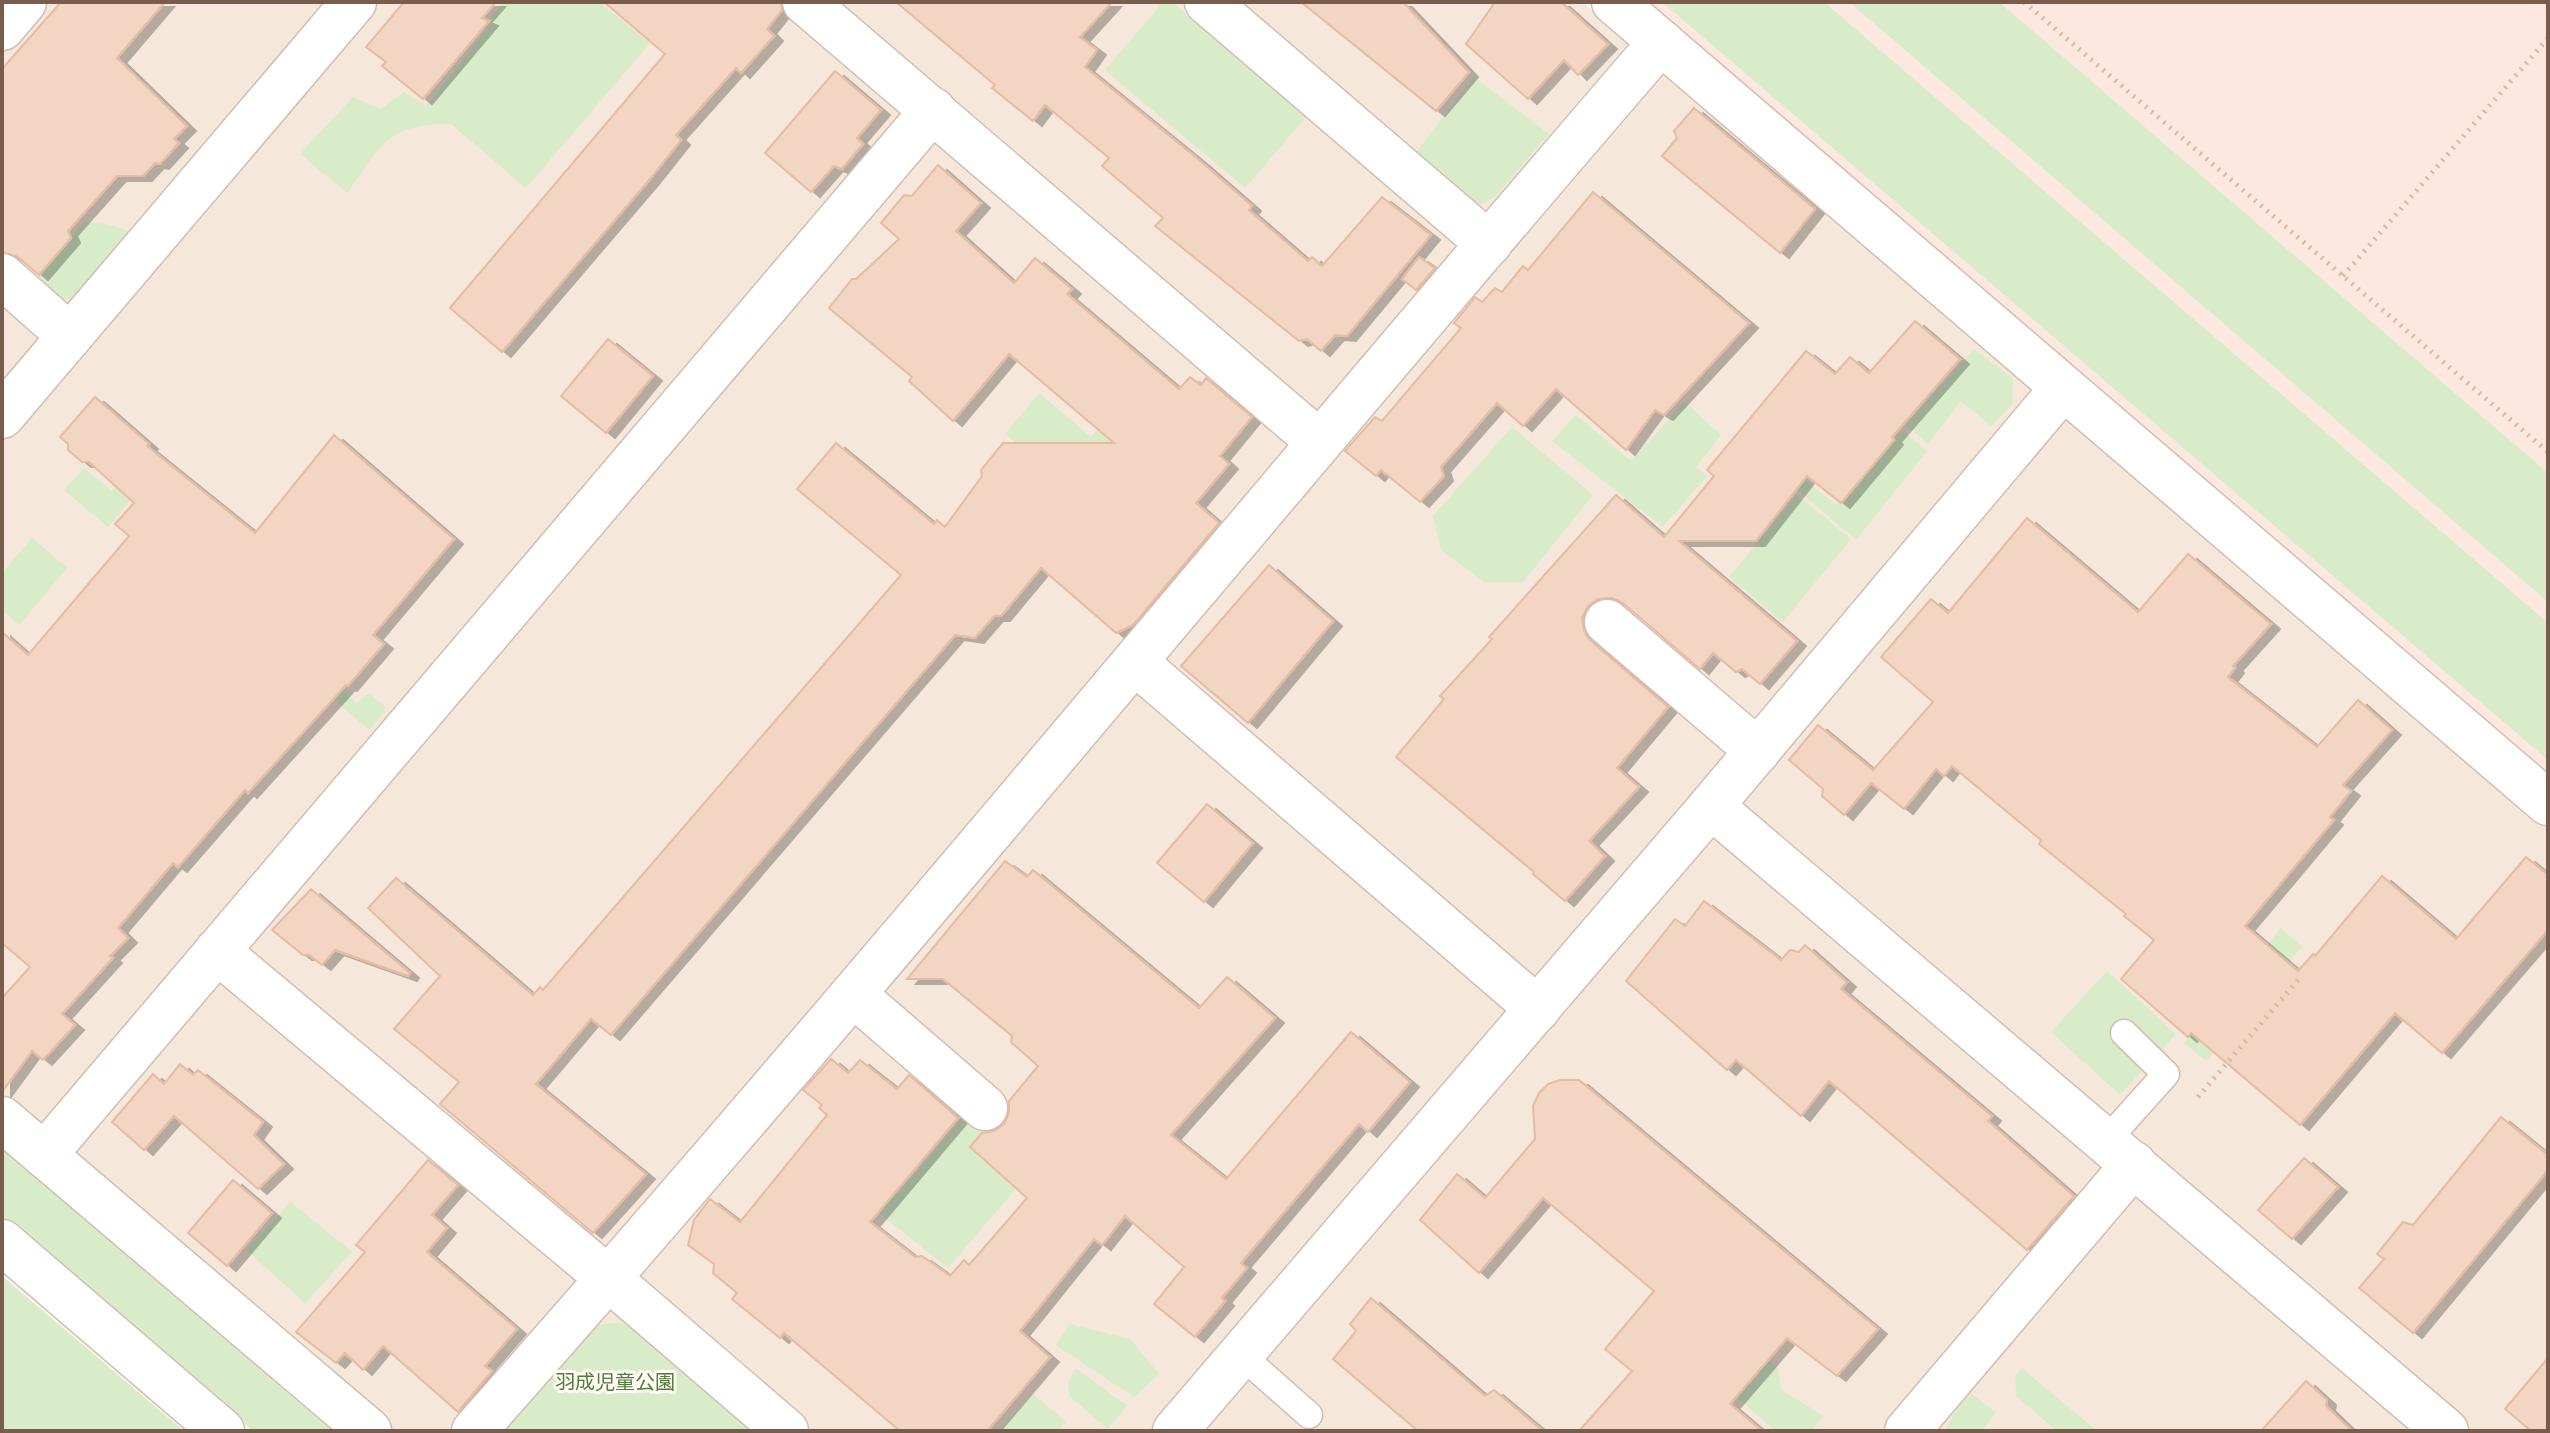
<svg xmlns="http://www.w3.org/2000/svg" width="2550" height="1433" font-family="Manrope,'Noto Sans JP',sans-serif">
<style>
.residential{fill:#f5e8da}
.commercial{fill:#fde8e0}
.green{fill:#d8ecc9}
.building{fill:#f3d5c3;stroke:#e6bba3;stroke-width:2;filter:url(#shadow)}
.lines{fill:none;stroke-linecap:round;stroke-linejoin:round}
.service-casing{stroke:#d1beb0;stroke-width:29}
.minor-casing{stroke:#d1beb0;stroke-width:47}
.tertiary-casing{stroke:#d1beb0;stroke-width:47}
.path{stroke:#d9b8a5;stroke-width:5;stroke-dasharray:2 6;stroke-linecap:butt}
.service{stroke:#fff;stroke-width:26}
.minor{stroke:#fff;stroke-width:44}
.tertiary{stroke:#fff;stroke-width:44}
.labels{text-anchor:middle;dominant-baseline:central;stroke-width:6;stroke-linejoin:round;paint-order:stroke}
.park-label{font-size:20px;fill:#537a41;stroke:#fffaf3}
</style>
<defs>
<filter id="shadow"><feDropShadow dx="9" dy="5" stdDeviation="0" flood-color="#0004"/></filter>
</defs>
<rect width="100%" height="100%" fill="#fdf6ec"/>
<polygon class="residential" points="2,2 1582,2 2548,827 2548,1431 259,1431 2,1203"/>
<polygon class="commercial" points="1645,2 2548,2 2548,772"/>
<g class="green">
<path d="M503,2H599L650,43L526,188L451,124C385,124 382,146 347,193L300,154L353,97L380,109L404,92L427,106L493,21L491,17Z"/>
<polygon points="1163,2 1172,2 1307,116 1245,188 1105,70"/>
<polygon points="1662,2 1824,2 2548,623 2548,760"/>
<polygon points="1849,2 1999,2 2548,473 2548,602"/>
<polygon points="1474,77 1549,134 1494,198 1480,204 1463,199 1413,156"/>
<polygon points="84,222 106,224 133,232 73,300 47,297 31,286"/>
<polygon points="1974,349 2013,379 2012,405 1991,426 1961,401 1928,444 1906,425"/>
<polygon points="1133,388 1155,407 1068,486 1005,434 1039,393 1091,437"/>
<polygon points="1685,402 1721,435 1696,467 1707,476 1663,527 1552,441 1576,415 1631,461"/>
<polygon points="1512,427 1593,495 1523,582 1484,582 1441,550 1433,516"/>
<polygon points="1903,431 1927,451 1856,540 1791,484 1798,474 1836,505"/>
<polygon points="140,458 154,471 108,527 64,490 84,468 112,491"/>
<polygon points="1797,495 1851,539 1783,622 1729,577"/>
<polygon points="32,538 67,568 19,625 2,610 2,573"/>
<polygon points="287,644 357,703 369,693 387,708 369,730 280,653"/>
<polygon points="2281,928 2302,947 2206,1061 2184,1043"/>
<polygon points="2107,971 2176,1034 2120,1095 2051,1032"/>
<polygon points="963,1117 1029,1173 948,1268 829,1173 847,1153 898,1194"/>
<polygon points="2,1149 332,1431 253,1431 2,1218"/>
<polygon points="291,1202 352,1252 305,1303 246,1250"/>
<polygon points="2,1276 184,1431 2,1431"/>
<polygon points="624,1322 750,1431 505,1431 597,1325"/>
<polygon points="1070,1324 1130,1339 1159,1374 1134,1397 1056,1345"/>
<polygon points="1730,1327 1778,1368 1781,1390 1824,1416 1811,1431 1776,1431 1698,1364"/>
<polygon points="1076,1368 1127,1406 1108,1429 1070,1397 1068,1383"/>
<polygon points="2022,1368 2097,1431 2057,1431 2016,1396 2015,1376"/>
<polygon points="1971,1393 1996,1413 1981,1431 1945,1431 1958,1407"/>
<polygon points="1033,1394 1066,1422 1058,1431 1000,1430"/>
</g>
<g class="building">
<polygon points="61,2 165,2 117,58 187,126 174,139 179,143 160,164 155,163 143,176 117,176 68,231 71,238 39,275 18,257 2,252 2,69"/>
<polygon points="404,2 496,2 482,18 489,21 423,99 382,66 386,62 366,47"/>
<polygon points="604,2 781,2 782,10 767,29 774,36 741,73 736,68 676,135 681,140 650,179 502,352 450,308 665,54"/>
<polygon points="896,2 1112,2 1080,37 1097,50 1085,67 1198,159 1252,206 1249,210 1308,261 1312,257 1322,266 1382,197 1431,235 1347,336 1335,335 1321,351 1307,339 1299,341 1155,226 1163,218 1102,166 1109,158 1045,105 1033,121 992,88 995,85"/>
<polygon points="1301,2 1403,2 1469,72 1436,111"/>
<polygon points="1495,2 1561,2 1608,44 1578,75 1564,60 1528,99 1466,44"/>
<polygon points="835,71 881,110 857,138 863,144 842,169 834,166 811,192 765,153"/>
<polygon points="1694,108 1815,209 1780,253 1662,156 1677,138 1674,131"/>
<polygon points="938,165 981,203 956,231 1014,283 1035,258 1072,289 1067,294 1179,389 1190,377 1201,385 1206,378 1252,417 1220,456 1229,464 1196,503 1219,523 1133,625 1116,633 1041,568 1001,616 994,616 975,638 955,635 611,1035 591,1019 536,1084 646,1174 593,1233 440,1104 459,1082 394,1029 440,976 368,908 396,878 533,995 540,987 543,990 901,575 797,489 836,443 934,524 937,520 945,527 982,476 981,470 1003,443 1114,443 1009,354 953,421 909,381 912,377 829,308 852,279 856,279 899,239 881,223 904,195 912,196"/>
<polygon points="1593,192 1749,323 1664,415 1655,410 1626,450 1556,389 1523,426 1497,403 1441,467 1444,476 1420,502 1381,470 1376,476 1345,451 1375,417 1382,421 1461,328 1454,323 1475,297 1482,302 1495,288 1502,292 1523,266 1528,270"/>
<polygon points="1419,257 1435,268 1416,290 1402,279"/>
<polygon points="1915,321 1960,359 1892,437 1894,440 1841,503 1807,476 1756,541 1679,541 1797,641 1760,684 1742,669 1736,672 1713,653 1700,669 1623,603 1612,598 1598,599 1588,606 1582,618 1584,631 1590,640 1668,707 1617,768 1639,787 1589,841 1605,856 1565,901 1533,874 1534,872 1396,757 1444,699 1440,696 1492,639 1489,637 1616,495 1664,537 1714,476 1707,470 1806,351 1835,374 1850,357 1869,373"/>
<polygon points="608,339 653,376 606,433 561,396"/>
<polygon points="95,397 149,444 147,446 255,533 334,435 454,539 373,635 384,644 348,686 346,685 248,793 245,790 178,867 173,863 118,928 128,938 110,956 113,958 62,1014 75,1025 43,1060 32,1051 2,1092 2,998 30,967 2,943 2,632 28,655 129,536 115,524 134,503 89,462 82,462 68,450 68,444 60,437"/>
<polygon points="2027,518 2138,612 2188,554 2271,624 2233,666 2235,668 2228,677 2317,747 2358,700 2392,730 2343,785 2351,791 2330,817 2334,820 2245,926 2298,971 2313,954 2315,956 2382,876 2456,939 2526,857 2548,875 2548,930 2442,1053 2395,1013 2300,1125 2191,1033 2188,1037 2121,979 2154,940 2124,916 2126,914 2039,844 2041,840 1952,766 1944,776 1936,769 1904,809 1871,783 1844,815 1822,796 1823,789 1789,760 1818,725 1873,770 1933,702 1881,657 1931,599 1948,613"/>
<polygon points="1269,565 1333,621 1248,723 1181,666"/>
<polygon points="1207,804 1253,843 1204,902 1157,863"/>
<polygon points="1005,861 1027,877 1033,870 1199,1008 1227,977 1275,1018 1171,1135 1226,1179 1351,1032 1410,1082 1368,1132 1359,1124 1241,1263 1247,1268 1222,1298 1225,1301 1195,1337 1154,1304 1184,1267 1125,1216 1102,1245 1094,1239 1020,1331 1050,1357 987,1431 900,1431 784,1333 780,1338 732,1299 737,1293 713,1273 714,1264 688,1245 694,1220 710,1199 740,1222 827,1115 819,1108 822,1105 803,1090 831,1059 848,1073 860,1060 897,1089 909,1075 958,1118 870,1222 915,1257 922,1256 950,1276 964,1260 969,1265 1027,1198 970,1147 982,1133 994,1131 1004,1124 1009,1113 1009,1101 1038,1066 1011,1042 1012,1036 943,979 907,979"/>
<polygon points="311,889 410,973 408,976 335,950 322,965 309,955 303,955 272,930"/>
<polygon points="1704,901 1781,960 1790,950 1799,952 1805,945 1847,982 1841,989 1992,1116 1988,1121 2074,1196 2027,1250 1829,1081 1801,1116 1736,1060 1727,1070 1626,981 1675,919 1685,926"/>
<polygon points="180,1064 193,1075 198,1070 263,1122 254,1135 284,1164 258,1189 174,1116 144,1150 112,1122 153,1074 164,1084"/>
<polygon points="1560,1080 1579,1080 1878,1329 1837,1376 1787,1338 1730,1404 1762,1431 1579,1431 1632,1371 1605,1349 1654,1291 1543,1198 1479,1273 1420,1220 1457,1174 1485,1198 1535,1139 1533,1106 1539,1093 1548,1084"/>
<polygon points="2501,1117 2548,1155 2548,1170 2413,1333 2359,1288 2384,1259 2377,1254 2403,1222 2413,1225"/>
<polygon points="2304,1158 2338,1187 2292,1239 2258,1210"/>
<polygon points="428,1160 458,1185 432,1215 447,1228 427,1252 517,1329 485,1366 492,1371 458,1412 383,1346 363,1370 345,1353 336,1363 296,1332 365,1252 356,1245"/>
<polygon points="233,1180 272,1213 227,1266 188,1233"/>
<polygon points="1371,1298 1485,1396 1494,1390 1543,1431 1418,1431 1333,1359 1356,1331 1350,1324"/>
<polygon points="2548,1358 2548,1431 2531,1431 2505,1409"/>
<polygon points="2306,1381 2327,1400 2326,1406 2352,1431 2261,1431"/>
</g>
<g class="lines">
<g class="service-casing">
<g id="service">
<polyline points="2106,1141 2166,1074 2124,1033"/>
<polyline points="1240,1354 1309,1415"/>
</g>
</g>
<g class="minor-casing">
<g id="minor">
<polyline points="805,2 1319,442"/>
<polyline points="1207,2 1489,244"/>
<polyline points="1614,2 2548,803"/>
<polyline points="2,28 24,2"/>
<polyline points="2,276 70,336"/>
<polyline points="2,416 354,2"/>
<polyline points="1607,622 1758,751"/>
<polyline points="1136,663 1538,1009"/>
<polyline points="1711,806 2062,389"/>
<polyline points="217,951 609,1279 786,1431"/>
<polyline points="853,994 985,1108"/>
<polyline points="2,1119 369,1431"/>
<polyline points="44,1155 933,110"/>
<polyline points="2,1242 222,1431"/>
<path d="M474,1431C878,975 1263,503 1661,42"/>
<polyline points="1907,1431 2134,1164"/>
</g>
</g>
<g class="tertiary-casing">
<polyline id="tertiary" points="1175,1431 1711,806 2446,1431"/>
</g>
<g class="path">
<polyline points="2024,2 2548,452"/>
<polyline points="2343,276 2548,38"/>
<polyline points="2198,1097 2298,980"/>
</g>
<use href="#service" class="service"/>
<use href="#minor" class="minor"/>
<use href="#tertiary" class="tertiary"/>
</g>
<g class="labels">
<g class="park-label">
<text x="615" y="1381">羽成児童公園</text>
</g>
</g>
<rect width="2550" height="1433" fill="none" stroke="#7a5c4d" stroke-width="8"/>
</svg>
